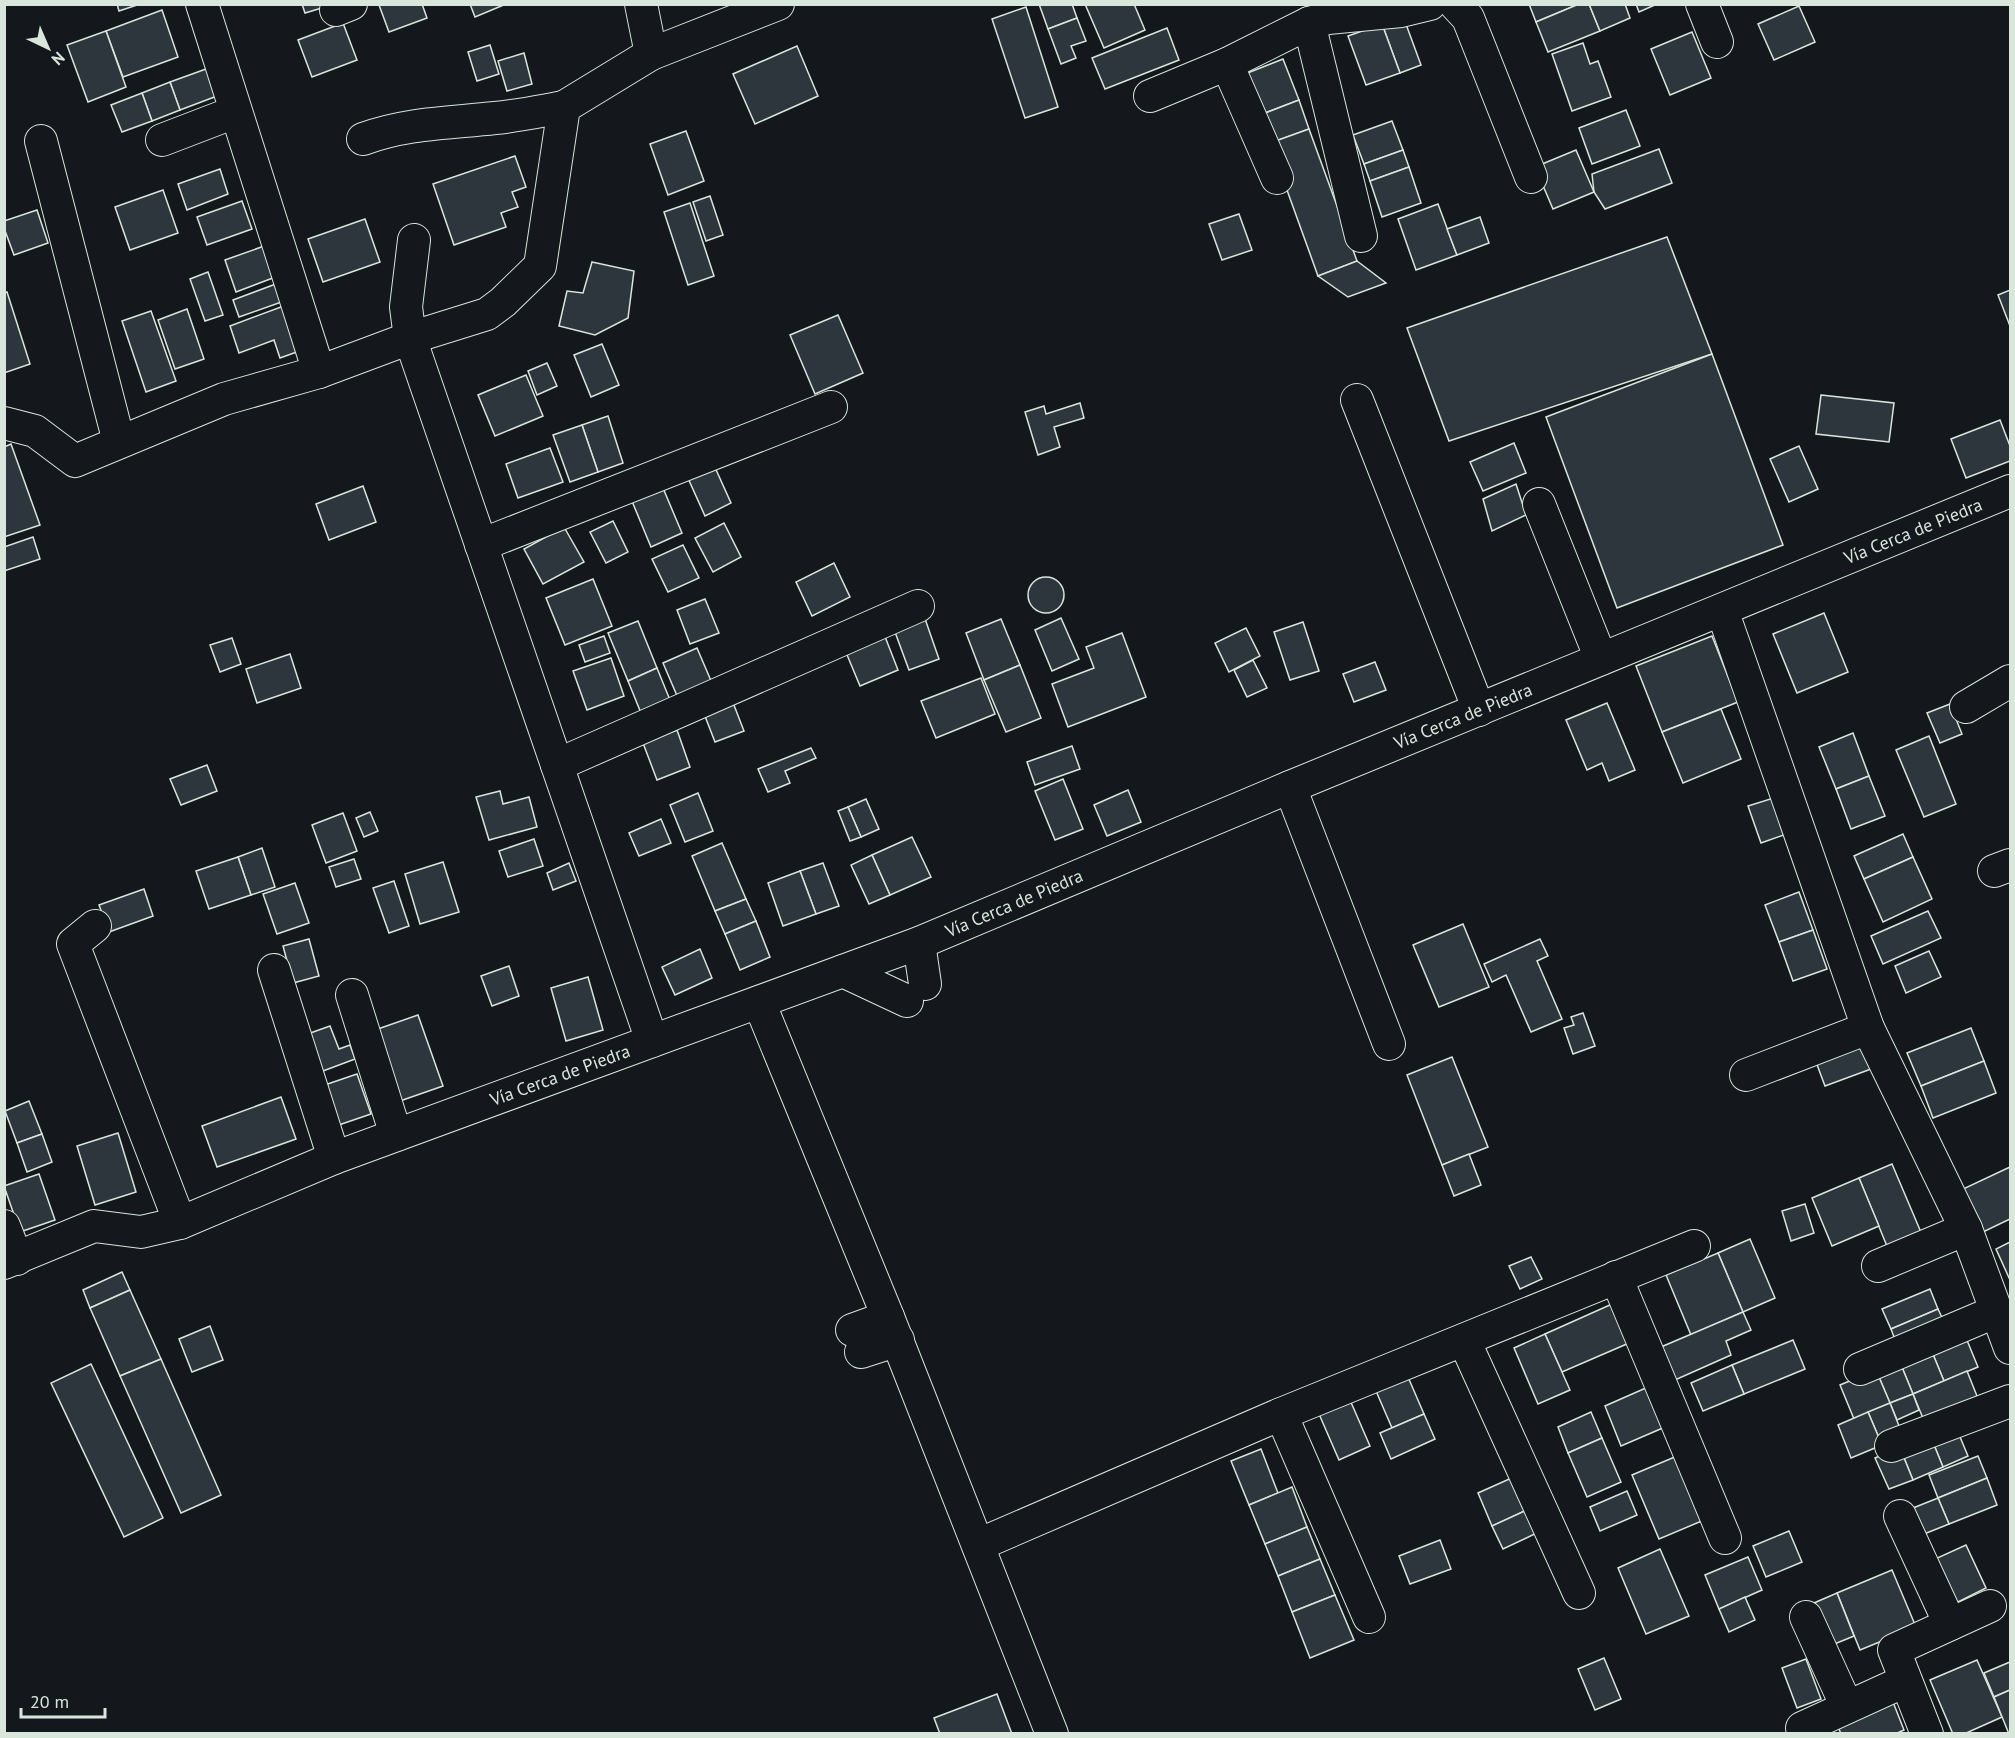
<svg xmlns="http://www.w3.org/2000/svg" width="2015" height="1738" font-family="'PT Sans',sans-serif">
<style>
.building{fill:#2c363c;stroke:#d8e6dc;stroke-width:1.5}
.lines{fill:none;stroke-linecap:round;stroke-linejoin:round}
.minor-casing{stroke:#d8e6dc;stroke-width:34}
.minor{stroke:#14181c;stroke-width:32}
.labels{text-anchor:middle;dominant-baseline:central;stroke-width:4.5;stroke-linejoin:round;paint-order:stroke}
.street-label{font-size:18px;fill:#d8e6dc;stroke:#14181c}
</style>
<rect width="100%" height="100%" fill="#14181c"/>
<g class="building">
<polygon points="117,4 140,4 119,11"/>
<polygon points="302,4 335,4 305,13"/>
<polygon points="422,4 427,18 389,32 379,5"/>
<polygon points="470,4 506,4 475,17"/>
<polygon points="1039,4 1072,4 1077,18 1048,29"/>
<polygon points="1085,4 1134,4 1145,30 1104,48"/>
<polygon points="1529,4 1579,4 1536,22"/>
<polygon points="1579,4 1589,4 1600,31 1548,52 1536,22"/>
<polygon points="1589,4 1625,4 1630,18 1600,31"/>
<polygon points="1636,4 1657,4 1639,12"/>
<polygon points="1799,6 1815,42 1774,60 1758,24"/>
<polygon points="1026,7 1058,107 1025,118 992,19"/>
<polygon points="162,10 178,57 123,77 106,31"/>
<polygon points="1403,16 1421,65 1400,73 1382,24"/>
<polygon points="1077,18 1086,41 1071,46 1076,58 1061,64 1048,29"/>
<polygon points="343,23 357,60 312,77 298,40"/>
<polygon points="1382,24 1400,73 1366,85 1348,36"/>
<polygon points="1167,28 1179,60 1105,89 1092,58"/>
<polygon points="106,31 126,87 88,102 67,45"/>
<polygon points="1692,32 1711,78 1670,95 1651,49"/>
<polygon points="1583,43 1590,64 1598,61 1611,97 1572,111 1552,54"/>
<polygon points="490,45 499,74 477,81 468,52"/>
<polygon points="797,46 818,96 755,124 733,74"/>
<polygon points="524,53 532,84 507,91 498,61"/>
<polygon points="1283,59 1299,100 1260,115 1245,74"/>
<polygon points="206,69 217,96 180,110 170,82"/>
<polygon points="170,82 180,110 152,121 142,93"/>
<polygon points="142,93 152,121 122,132 111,105"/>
<polygon points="1299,100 1309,129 1270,143 1260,115"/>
<polygon points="1626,110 1640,146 1592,164 1579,128"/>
<polygon points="1392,121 1403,150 1364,164 1353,135"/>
<polygon points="1309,129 1357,261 1318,276 1270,143"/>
<polygon points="686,131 704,181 668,195 650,144"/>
<polygon points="1659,149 1672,183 1605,209 1594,192 1592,174"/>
<polygon points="1403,150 1409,167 1370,181 1364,164"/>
<polygon points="1576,150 1594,192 1553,209 1535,167"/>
<polygon points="515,156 526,187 512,192 518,207 501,213 506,227 454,245 433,184"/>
<polygon points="1409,167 1421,203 1382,217 1370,181"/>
<polygon points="220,169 228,194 187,210 178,184"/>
<polygon points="163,190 178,233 130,250 115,207"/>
<polygon points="710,196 723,235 706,241 693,202"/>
<polygon points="242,201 252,229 207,245 197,217"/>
<polygon points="690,203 714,276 688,285 664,212"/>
<polygon points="1438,204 1457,255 1416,270 1398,219"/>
<polygon points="37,210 48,243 14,255 4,228 4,221"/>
<polygon points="1239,214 1252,250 1222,260 1209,224"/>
<polygon points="1480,217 1489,243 1457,255 1447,229"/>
<polygon points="365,219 380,262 323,282 308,239"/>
<polygon points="1667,237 1712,354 1449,441 1407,328"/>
<polygon points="267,245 278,276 236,292 225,260"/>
<polygon points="1357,261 1386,283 1348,297 1318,276"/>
<polygon points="592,262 634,271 628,318 595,335 559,326 567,291 583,293"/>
<polygon points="208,272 223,315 205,321 190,279"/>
<polygon points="281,282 287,300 239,317 233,300"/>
<polygon points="2010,290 2010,326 1998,295"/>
<polygon points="7,292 30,364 4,373 4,293"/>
<polygon points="289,304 305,349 280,358 274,340 239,353 230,326"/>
<polygon points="187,309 204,359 175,369 158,320"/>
<polygon points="151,311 176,381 146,392 122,321"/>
<polygon points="838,315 863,373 815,394 790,335"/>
<polygon points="602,344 619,385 591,397 574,355"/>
<polygon points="1712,354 1783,545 1617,608 1546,417"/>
<polygon points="547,363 557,386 537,395 528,371"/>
<polygon points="526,375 543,416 495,436 478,395"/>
<polygon points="1821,395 1894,403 1889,442 1816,434"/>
<polygon points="1080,403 1084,418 1054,427 1060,447 1038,455 1025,412 1044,406 1046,414"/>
<polygon points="608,416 623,463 598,472 582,425"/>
<polygon points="2000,420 2010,446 2010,461 1966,478 1951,439"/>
<polygon points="582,425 598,472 570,482 553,435"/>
<polygon points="1514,443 1526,473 1483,491 1470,462"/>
<polygon points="11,444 40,525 4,537 4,447"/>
<polygon points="1799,446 1818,489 1789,502 1770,459"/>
<polygon points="550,448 563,482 518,498 506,464"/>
<polygon points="713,463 731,503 705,516 687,476"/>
<polygon points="660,481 682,533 651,547 629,494"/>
<polygon points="1516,484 1526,515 1492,531 1483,499"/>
<polygon points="363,486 376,522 329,540 316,504"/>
<polygon points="613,521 628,552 606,563 590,532"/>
<polygon points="724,523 741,557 713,572 695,538"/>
<polygon points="564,527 584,562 543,584 524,549"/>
<polygon points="33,537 40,559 4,571 4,547"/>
<polygon points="683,545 699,578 668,592 652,559"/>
<polygon points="834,563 850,597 812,616 796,582"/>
<circle cx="1046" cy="595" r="18"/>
<polygon points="593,579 612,626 565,645 546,598"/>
<polygon points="705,599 719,633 690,644 677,610"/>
<polygon points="923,613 939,659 909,670 892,624"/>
<polygon points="1824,613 1848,672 1797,693 1773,634"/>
<polygon points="1061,618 1079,659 1052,671 1035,630"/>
<polygon points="1001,619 1020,665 984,680 966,633"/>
<polygon points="638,621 657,668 628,681 608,633"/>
<polygon points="1303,622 1319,671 1290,680 1274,632"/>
<polygon points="1246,628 1260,656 1229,672 1215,643"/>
<polygon points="1122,633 1146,697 1068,727 1052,684 1094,668 1086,647"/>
<polygon points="884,634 898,670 860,686 845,650"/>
<polygon points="604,636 610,653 585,662 579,645"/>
<polygon points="1712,636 1738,702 1662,732 1636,666"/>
<polygon points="232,638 241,664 220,672 210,645"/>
<polygon points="697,648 712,683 678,698 663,663"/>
<polygon points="290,654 301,688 257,703 246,669"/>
<polygon points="611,658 624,696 587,710 573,671"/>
<polygon points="1253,660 1267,688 1247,697 1234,670"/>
<polygon points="1375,662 1386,690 1354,702 1343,674"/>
<polygon points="1020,665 1041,718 1006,732 984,680"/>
<polygon points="657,668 670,700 641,713 628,681"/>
<polygon points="981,678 995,714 936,738 921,701"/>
<polygon points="732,700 744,731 715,742 703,711"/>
<polygon points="1607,703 1635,770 1609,781 1602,763 1587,770 1566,720"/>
<polygon points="1950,704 1962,734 1940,743 1927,713"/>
<polygon points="1721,709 1741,759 1683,783 1662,732"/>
<polygon points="677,730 690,767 657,780 643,743"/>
<polygon points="1853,733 1869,776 1836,789 1819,747"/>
<polygon points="1929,736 1956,804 1924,817 1896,750"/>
<polygon points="1072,746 1080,769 1035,785 1027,762"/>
<polygon points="811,748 816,758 785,771 790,783 768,792 758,769"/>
<polygon points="207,765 217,791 181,805 170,779"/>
<polygon points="1869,776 1885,816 1851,829 1836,789"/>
<polygon points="1063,779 1083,829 1055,840 1035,791"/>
<polygon points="1128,790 1141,822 1107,836 1094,805"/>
<polygon points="500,791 503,804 529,797 537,827 489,840 476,797"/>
<polygon points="698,793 713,831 685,842 670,805"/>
<polygon points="1783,795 1795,831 1761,843 1748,806"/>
<polygon points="866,799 879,829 861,837 848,807"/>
<polygon points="848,807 861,837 850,841 838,811"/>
<polygon points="370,812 378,831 364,837 356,818"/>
<polygon points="343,813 357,851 326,863 312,825"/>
<polygon points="661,819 671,843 639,856 629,833"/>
<polygon points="1903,834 1913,857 1864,879 1854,856"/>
<polygon points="912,837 931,877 890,895 872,855"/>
<polygon points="534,839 543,866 508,877 499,851"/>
<polygon points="722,843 746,899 715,911 692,856"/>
<polygon points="262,848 275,887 251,895 238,857"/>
<polygon points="872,855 890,895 869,904 851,865"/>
<polygon points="238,857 251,895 209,909 196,871"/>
<polygon points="1913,857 1932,899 1883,922 1864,879"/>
<polygon points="354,859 361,879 336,887 329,867"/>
<polygon points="443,862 459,912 420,924 405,874"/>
<polygon points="569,863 576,881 553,890 547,873"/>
<polygon points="823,863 839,906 816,914 800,871"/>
<polygon points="800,871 816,914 783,926 768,883"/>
<polygon points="394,881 409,926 389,933 373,888"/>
<polygon points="295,883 309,923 277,934 263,894"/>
<polygon points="144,889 153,916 109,932 99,905"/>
<polygon points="1799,892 1813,930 1779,942 1765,905"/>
<polygon points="746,899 756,921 725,934 715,911"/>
<polygon points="1928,911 1941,938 1883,964 1871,936"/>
<polygon points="756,921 770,957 740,970 725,934"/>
<polygon points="1463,924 1489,987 1439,1007 1413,945"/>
<polygon points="1813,930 1827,969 1793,981 1779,942"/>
<polygon points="309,939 319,976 293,983 283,946"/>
<polygon points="1540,939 1548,956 1537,961 1562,1019 1531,1032 1506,975 1492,982 1484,964"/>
<polygon points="700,949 712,978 675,995 662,967"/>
<polygon points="1929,951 1941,977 1906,993 1895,966"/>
<polygon points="509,966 519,996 492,1006 481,976"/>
<polygon points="588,977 603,1030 566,1041 551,988"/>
<polygon points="1583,1013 1595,1046 1573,1054 1564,1028 1574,1025 1571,1017"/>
<polygon points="418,1015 443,1086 400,1101 375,1030"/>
<polygon points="330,1026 339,1049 350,1045 355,1059 315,1074 302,1036"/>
<polygon points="1971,1028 1984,1061 1921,1086 1907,1053"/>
<polygon points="1859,1037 1871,1069 1825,1086 1813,1054"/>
<polygon points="1452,1057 1488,1147 1442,1165 1407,1075"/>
<polygon points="1984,1061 1996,1093 1933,1118 1921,1086"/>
<polygon points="357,1074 371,1114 327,1129 313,1089"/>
<polygon points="281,1097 296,1139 217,1167 202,1126"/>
<polygon points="29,1101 42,1134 17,1143 5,1111"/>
<polygon points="118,1133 136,1192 95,1205 77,1146"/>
<polygon points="42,1134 52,1162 27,1172 17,1143"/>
<polygon points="1469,1154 1481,1185 1454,1196 1442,1165"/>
<polygon points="1892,1164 1923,1237 1889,1251 1859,1178"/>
<polygon points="2010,1167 2010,1219 1983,1232 1963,1189"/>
<polygon points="39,1174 55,1220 20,1232 4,1186"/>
<polygon points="1859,1178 1879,1226 1832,1246 1812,1198"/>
<polygon points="1805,1204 1814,1233 1791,1241 1782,1211"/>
<polygon points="1750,1239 1775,1298 1743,1312 1718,1253"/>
<polygon points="2010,1242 2010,1280 1996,1249"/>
<polygon points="1718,1253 1743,1312 1691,1335 1666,1275"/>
<polygon points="1531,1257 1542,1279 1520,1289 1509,1266"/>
<polygon points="122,1272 130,1290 90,1308 83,1290"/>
<polygon points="1930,1289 1938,1309 1891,1329 1882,1309"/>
<polygon points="130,1290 161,1359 120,1376 90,1308"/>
<polygon points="1612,1304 1629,1343 1562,1372 1545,1334"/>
<polygon points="1938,1309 1945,1324 1897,1345 1891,1329"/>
<polygon points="1743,1312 1751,1330 1726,1341 1731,1355 1675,1380 1661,1347"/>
<polygon points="210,1326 223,1360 192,1372 179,1339"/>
<polygon points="1964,1333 1978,1367 1944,1381 1930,1347"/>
<polygon points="1545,1334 1570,1390 1538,1404 1514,1348"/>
<polygon points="1793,1340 1805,1369 1744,1394 1732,1365"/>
<polygon points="1930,1347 1944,1381 1913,1394 1899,1360"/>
<polygon points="161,1359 221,1495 181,1513 120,1376"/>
<polygon points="1899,1360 1913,1394 1890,1403 1876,1370"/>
<polygon points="91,1364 163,1518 124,1537 51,1383"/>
<polygon points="1732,1365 1744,1394 1703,1411 1691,1383"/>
<polygon points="1876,1370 1890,1403 1854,1419 1840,1385"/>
<polygon points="1967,1371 1981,1406 1927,1428 1913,1394"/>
<polygon points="1408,1377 1424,1414 1392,1428 1376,1391"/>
<polygon points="1648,1387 1665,1427 1621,1446 1605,1406"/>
<polygon points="1913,1394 1919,1410 1897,1420 1890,1403"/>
<polygon points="1350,1400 1370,1446 1339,1460 1319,1414"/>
<polygon points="1890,1403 1903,1436 1882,1445 1868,1412"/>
<polygon points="1591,1412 1602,1438 1568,1453 1558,1427"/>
<polygon points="1868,1412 1882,1445 1851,1458 1838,1425"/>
<polygon points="1424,1414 1435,1439 1391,1459 1380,1433"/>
<polygon points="1955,1425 1968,1456 1943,1467 1930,1435"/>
<polygon points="1930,1435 1943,1467 1913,1480 1900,1448"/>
<polygon points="1602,1438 1621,1482 1587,1497 1568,1453"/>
<polygon points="1900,1448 1913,1480 1889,1489 1875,1458"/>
<polygon points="1261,1449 1278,1493 1249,1505 1231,1461"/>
<polygon points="1677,1456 1704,1520 1659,1539 1632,1475"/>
<polygon points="1978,1456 1987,1478 1938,1498 1929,1475"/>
<polygon points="1516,1476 1531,1508 1492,1526 1478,1493"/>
<polygon points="1987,1478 1997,1505 1949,1524 1938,1498"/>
<polygon points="1292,1487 1307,1527 1265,1544 1249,1505"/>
<polygon points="1627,1491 1637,1515 1600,1531 1590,1507"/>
<polygon points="1938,1498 1949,1524 1919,1536 1908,1510"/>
<polygon points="1531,1508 1541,1531 1503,1549 1492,1526"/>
<polygon points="1307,1527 1320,1559 1278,1576 1265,1544"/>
<polygon points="1789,1531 1802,1562 1766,1577 1753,1546"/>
<polygon points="1440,1540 1451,1569 1410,1584 1399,1556"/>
<polygon points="1966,1545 1986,1588 1956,1603 1935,1559"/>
<polygon points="1660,1549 1689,1616 1646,1634 1618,1568"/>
<polygon points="1748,1557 1762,1590 1719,1609 1705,1575"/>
<polygon points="1320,1559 1335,1595 1292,1612 1278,1576"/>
<polygon points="1892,1570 1916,1627 1860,1650 1837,1593"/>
<polygon points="1837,1593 1854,1636 1832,1645 1814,1603"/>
<polygon points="1335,1595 1354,1640 1310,1658 1292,1612"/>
<polygon points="1745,1597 1755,1620 1729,1632 1719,1609"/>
<polygon points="1604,1658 1621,1699 1595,1710 1578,1669"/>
<polygon points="1806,1659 1821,1699 1797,1708 1782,1668"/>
<polygon points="1977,1660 2002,1717 1964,1734 1953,1734 1930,1680"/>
<polygon points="2010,1662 2010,1690 1994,1697 1984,1673"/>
<polygon points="2010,1690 2010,1734 2009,1734 1994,1697"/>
<polygon points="997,1694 1012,1734 940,1734 934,1718"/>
<polygon points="1893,1702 1904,1730 1895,1734 1841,1734 1837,1724"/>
</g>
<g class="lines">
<g class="minor-casing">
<g id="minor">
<polyline points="202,4 319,372"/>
<polyline points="641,4 651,54"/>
<polyline points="1455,4 1468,18 1531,177"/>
<polyline points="1702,4 1717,42"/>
<polyline points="336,10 351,4"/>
<polyline points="1309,23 1361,236"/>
<polyline points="1227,64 1277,178"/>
<polyline points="1150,96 1227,64 1309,23 1328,18 1401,11 1430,4"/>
<path d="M363,139C406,123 450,123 495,118C518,116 541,111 564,107"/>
<polyline points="162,140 235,112"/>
<polyline points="41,141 119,442"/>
<polyline points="414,240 406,307 410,338 652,1041"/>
<polyline points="1357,400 1479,710"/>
<polyline points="4,423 35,431 75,461 224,399 319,372 410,338 487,314 503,302 540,266 564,107 651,54 778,4"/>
<polyline points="1539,504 1601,659"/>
<polyline points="481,545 831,407"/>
<polyline points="1722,610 1868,1028 1966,1229 2010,1348"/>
<polyline points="1966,707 2010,681"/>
<polyline points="557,765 918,606"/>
<polyline points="1290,787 1389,1044"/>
<polyline points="1994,871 2010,865"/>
<polyline points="95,926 73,944 180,1223"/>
<polyline points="919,943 925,984"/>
<polyline points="274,970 334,1158"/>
<polyline points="843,971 907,1001"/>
<polyline points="352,995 396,1135"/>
<polyline points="759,1002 888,1317 1052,1734"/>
<polyline points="1746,1075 1868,1028"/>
<polyline points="4,1226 17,1259"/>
<polyline points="4,1263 94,1226 141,1232 180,1223 334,1158 919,943 1290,787 2010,491"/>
<polyline points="1878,1266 1966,1229"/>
<polyline points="1616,1277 1725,1538"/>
<polyline points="852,1330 888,1317"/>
<polyline points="1464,1340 1579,1593"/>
<polyline points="861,1352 898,1340"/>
<polyline points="1860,1369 1997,1311"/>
<polyline points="1281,1414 1369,1617"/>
<polyline points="1891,1446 2010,1401"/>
<polyline points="1900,1516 1950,1624"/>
<polyline points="978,1545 1281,1414 1694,1246"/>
<polyline points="1806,1617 1847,1707"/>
<polyline points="1802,1728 1905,1681"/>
<polyline points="1927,1734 1894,1650 1990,1606"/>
</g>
</g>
<use href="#minor" class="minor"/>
</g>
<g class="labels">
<g class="street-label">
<text transform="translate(1913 531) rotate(-22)">Vía Cerca de Piedra</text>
<text transform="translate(1463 716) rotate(-22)">Vía Cerca de Piedra</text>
<text transform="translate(1014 903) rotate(-23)">Vía Cerca de Piedra</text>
<text transform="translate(560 1075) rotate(-20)">Vía Cerca de Piedra</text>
</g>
</g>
<rect width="2015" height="1738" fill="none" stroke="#d8e6dc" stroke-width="12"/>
<g transform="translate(48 48) rotate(136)" stroke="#14181c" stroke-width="4.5" paint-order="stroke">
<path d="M0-4.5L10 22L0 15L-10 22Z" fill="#d8e6dc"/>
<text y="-9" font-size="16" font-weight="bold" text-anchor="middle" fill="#d8e6dc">N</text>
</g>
<path d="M21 1708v9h84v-9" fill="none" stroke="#d8e6dc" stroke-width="3"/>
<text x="30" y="1708" font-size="18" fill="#d8e6dc" stroke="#14181c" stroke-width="4.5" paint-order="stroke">20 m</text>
</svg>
